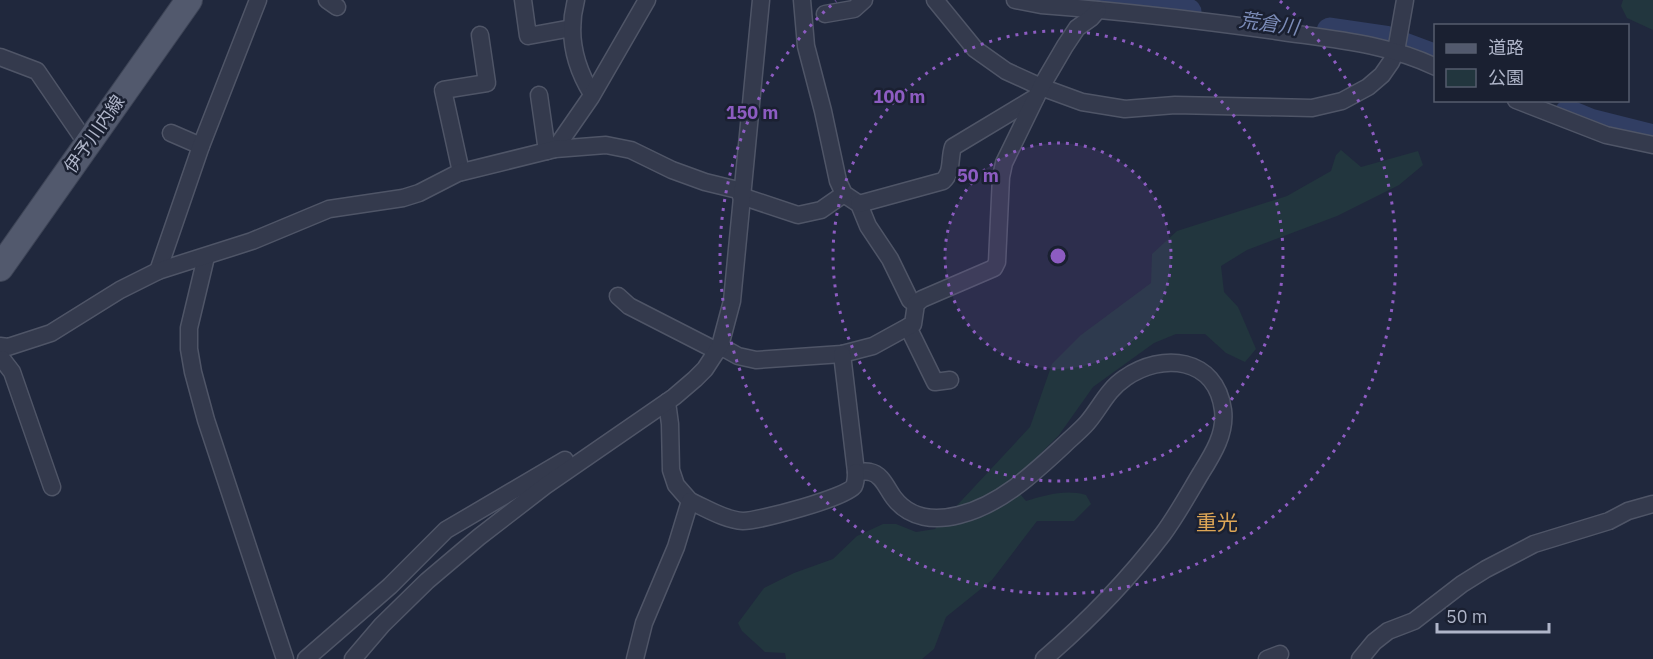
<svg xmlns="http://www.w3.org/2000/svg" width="1653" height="659" font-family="'IBM Plex Sans','Noto Sans JP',sans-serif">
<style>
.green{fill:#22363e}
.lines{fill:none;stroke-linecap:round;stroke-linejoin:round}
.river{stroke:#313e63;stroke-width:27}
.street-casing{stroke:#4f5567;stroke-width:19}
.primary-casing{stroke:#3d4456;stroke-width:28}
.street{stroke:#343a4d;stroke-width:16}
.primary{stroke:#52596d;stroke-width:26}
.ring{fill:none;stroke:#8d5cc2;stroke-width:3;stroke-dasharray:3 6}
.labels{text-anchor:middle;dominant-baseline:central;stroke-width:5;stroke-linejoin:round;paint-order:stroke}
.street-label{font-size:18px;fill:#afb5c9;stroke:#1a2031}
.water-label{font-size:20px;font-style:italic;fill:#7c8cb8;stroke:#1a2031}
.quarter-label{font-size:21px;fill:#dda656;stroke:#1a2031}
.centre{fill:#8d5cc2;stroke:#1a2031;stroke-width:3}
.ring-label{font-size:18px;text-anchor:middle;font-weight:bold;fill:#8d5cc2;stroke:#1a2031;stroke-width:5;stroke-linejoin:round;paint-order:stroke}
</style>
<rect width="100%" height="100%" fill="#20283d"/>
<g class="green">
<polygon points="1623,0 1653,0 1653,30 1627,18 1621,6"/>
<path d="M1341,150L1361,167L1418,151L1423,165L1399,185L1337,216L1247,250L1221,266L1224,292L1238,307L1256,349L1245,362L1226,353L1205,334H1176L1154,343L1093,387L1059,435L1011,483L1026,501C1046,495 1066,489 1086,495L1091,504L1074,521H1037L992,580L946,617L934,649L922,659H786L785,653L765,652L742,631L738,623L764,588L794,573L833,559L857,536L883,524H896L916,532L935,529L1030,427L1052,364L1081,335L1151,283L1152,254L1177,231L1287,196L1331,171L1336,155Z"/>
</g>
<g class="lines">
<g class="river">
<polyline points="1097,3 1142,6 1188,12"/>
<polyline points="1330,31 1385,39 1436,58"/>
<polyline points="1568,113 1590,122 1653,138"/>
</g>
<g class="street-casing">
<g id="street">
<polyline points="327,0 337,7"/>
<polyline points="523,0 528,36 572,28"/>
<path d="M576,0C567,34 574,65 592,94"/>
<polyline points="802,0 806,46 823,111 838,181 844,194 859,204 868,226 890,259 910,300 916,304"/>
<polyline points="935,0 975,49 1006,71 1041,87 1082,102 1125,109 1175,105 1312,108 1342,101 1368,87 1382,75 1391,62 1396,51 1405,0"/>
<path d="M1015,0L1041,5C1120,11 1198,20 1276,31C1330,39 1386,43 1436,67"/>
<polyline points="825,14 854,9 864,0"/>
<polyline points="0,57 37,71 87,144"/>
<polyline points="539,95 547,151"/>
<polyline points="1516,100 1606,135 1653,145"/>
<polyline points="171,133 201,146"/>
<polyline points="555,149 591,97 647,0"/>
<polyline points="461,172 443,90 487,83 480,35"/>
<polyline points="741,196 798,215 821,210 844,194"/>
<path d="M859,204L943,181C953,172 949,159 953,147L1036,97"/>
<polyline points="206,257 189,328 189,349 193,372 206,420 285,659"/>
<polyline points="158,271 201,146 258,0"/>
<polyline points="618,296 629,306 717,351"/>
<polyline points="908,327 935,382 950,380"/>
<polyline points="0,346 8,347 51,333 120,290 158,271 252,241 329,209 403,198 419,193 458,173 555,149 606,145 631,150 672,170 705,182 742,191"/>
<polyline points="720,346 738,356 756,360 842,354 873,346 913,324 916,304 922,299 994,268 997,262 1001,177 1004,163 1041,87 1065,46 1077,28 1091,18 1098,10"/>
<path d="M842,354L856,472C860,472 866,471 870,472C882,474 887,489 894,498C910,519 935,521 959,515C1000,505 1034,473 1064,445C1071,438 1080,431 1087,423C1100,408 1107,390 1125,378C1162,352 1216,357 1223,410C1226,433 1213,454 1201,473C1189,493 1177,515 1163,534C1128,580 1087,622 1044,659"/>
<polyline points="2,359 12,372 52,487"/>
<polyline points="667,402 670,424 671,470 676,485 690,501"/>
<polyline points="306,659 390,586 446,530 565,460"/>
<polyline points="353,659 382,625 427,581 479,537 545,486 674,397 695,379 705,369 720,346 732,301 761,0"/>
<path d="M635,659L644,623L676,547L690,501C706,508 725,520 743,521C758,521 849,497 854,486C856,482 856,476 856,472"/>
<polyline points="1267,659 1280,654"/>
<polyline points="1360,659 1374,642 1388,631 1414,621 1462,584 1486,569 1534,544 1609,521 1628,511 1653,504"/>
</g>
</g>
<g class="primary-casing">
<polyline id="primary" points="0,268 189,0"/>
</g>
<use href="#street" class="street"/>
<use href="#primary" class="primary"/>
</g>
<circle cx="1058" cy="256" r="113" fill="#8d5cc2" fill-opacity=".12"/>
<g class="ring">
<circle cx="1058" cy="256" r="113"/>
<circle cx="1058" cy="256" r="225"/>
<path d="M1280 1A338 338 0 1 1 836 1"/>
</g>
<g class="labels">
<g class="street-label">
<text transform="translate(94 134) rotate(-55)">伊予川内線</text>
</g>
<g class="water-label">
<text transform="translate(1269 23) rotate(8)">荒倉川</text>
</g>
<g class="quarter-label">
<text x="1217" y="522">重光</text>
</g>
</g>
<circle cx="1058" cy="256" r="9" class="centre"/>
<g class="ring-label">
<text x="899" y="103">100 m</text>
<text x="752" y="119">150 m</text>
<text x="978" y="182">50 m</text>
</g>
<rect x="1434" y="24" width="195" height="78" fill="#1a2031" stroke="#565c6e" stroke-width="1.5"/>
<rect x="1446" y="44" width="30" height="9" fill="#52596d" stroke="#565c6e" stroke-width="1.5"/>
<text x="1488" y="54" font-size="18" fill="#afb5c9">道路</text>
<rect x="1446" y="69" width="30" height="18" fill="#22363e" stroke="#565c6e" stroke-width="1.5"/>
<text x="1488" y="84" font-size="18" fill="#afb5c9">公園</text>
<path d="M1437 623v9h112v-9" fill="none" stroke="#afb5c9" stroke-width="3"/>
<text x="1446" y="623" font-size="18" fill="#afb5c9" stroke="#1a2031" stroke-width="4.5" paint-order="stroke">50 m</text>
</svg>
